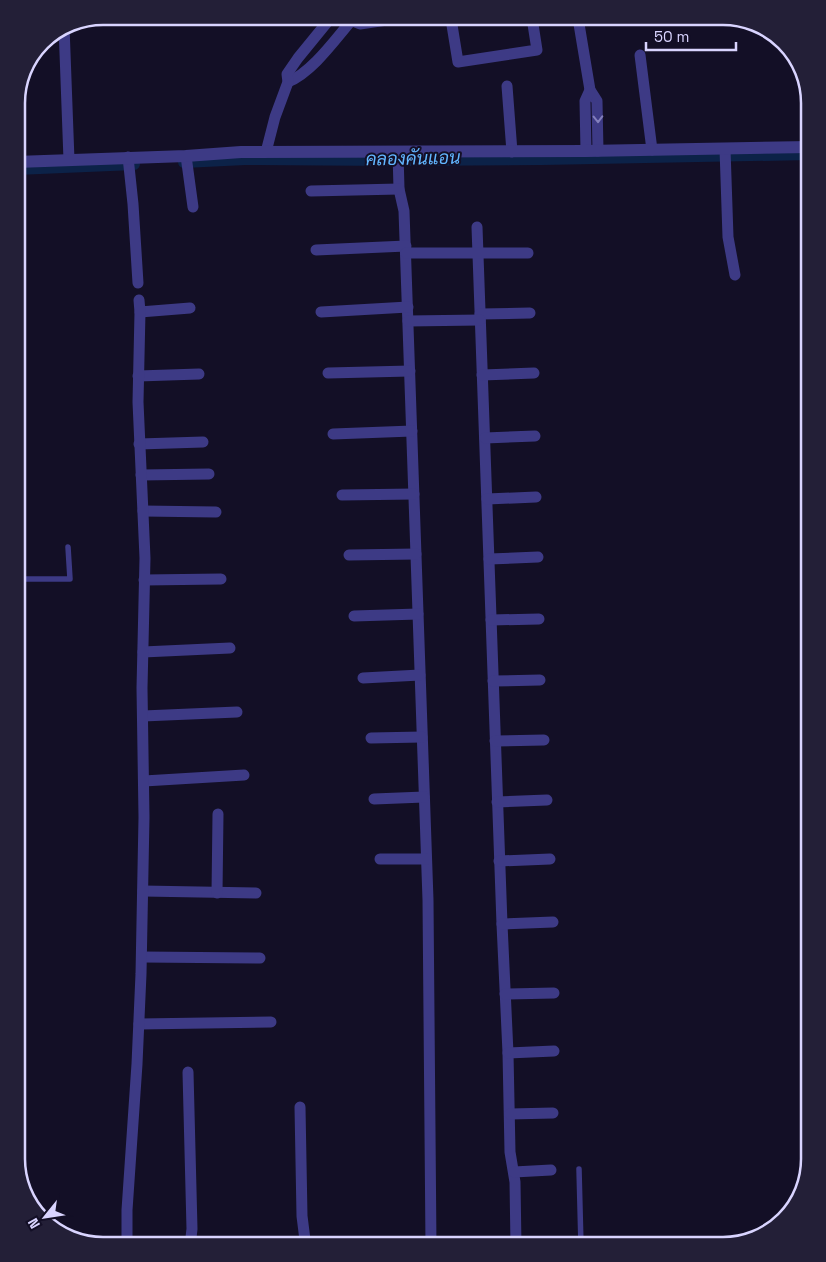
<svg xmlns="http://www.w3.org/2000/svg" width="826" height="1262" font-family="'Space Grotesk',Sarabun,sans-serif">
<style>
.lines{fill:none;stroke-linecap:round;stroke-linejoin:round}
.canal{stroke:#0c2248;stroke-width:12}
.service{stroke:#3d3a85;stroke-width:5.5}
.minor{stroke:#3d3a85;stroke-width:11}
.tertiary{stroke:#3d3a85;stroke-width:12}
.oneway{stroke:#837fbc}
.labels{text-anchor:middle;dominant-baseline:central;stroke-width:4;stroke-linejoin:round;paint-order:stroke}
.water-label{font-size:18px;font-style:italic;fill:#62b6ff;stroke:#130f26}
.rim{fill:none;stroke:#d9d4ff;stroke-width:2.5}
</style>
<rect width="100%" height="100%" fill="#130f26"/>
<g class="lines">
<g class="canal">
<polyline points="184,162 245,159 395,160 542,159 810,154"/>
<polyline points="16,169 134,164"/>
</g>
<g class="service">
<polyline points="16,579 70,579 68,547"/>
<polyline points="579,1169 581,1246"/>
</g>
<g class="minor">
<polyline points="578,18 590,90 597,101 598,151"/>
<polyline points="451,19 458,62 537,50 532,18"/>
<polyline points="350,20 360,24 387,20"/>
<polyline points="64,26 69,160"/>
<polyline points="640,55 652,150"/>
<path d="M288,82C312,72 334,41 351,21"/>
<polyline points="507,86 512,152"/>
<polyline points="725,149 728,237 735,275"/>
<polyline points="586,151 585,101 590,90"/>
<polyline points="266,152 275,117 288,82 287,74 298,58 329,20"/>
<polyline points="398,152 399,189 404,211 428,900 431,1246"/>
<polyline points="186,156 193,207"/>
<polyline points="128,157 133,204 138,283"/>
<polyline points="311,191 399,189"/>
<polyline points="477,227 502,924 508,1053 510,1152 515,1182 516,1246"/>
<polyline points="316,250 406,246"/>
<polyline points="406,253 528,253"/>
<polyline points="140,312 190,308"/>
<polyline points="321,312 408,307"/>
<polyline points="480,314 530,313"/>
<polyline points="408,321 480,320"/>
<polyline points="328,373 410,371"/>
<polyline points="482,375 534,373"/>
<polyline points="138,376 199,374"/>
<polyline points="333,434 412,431"/>
<polyline points="485,438 535,436"/>
<polyline points="139,444 203,442"/>
<polyline points="141,475 209,474"/>
<polyline points="342,495 414,494"/>
<polyline points="487,499 536,497"/>
<polyline points="143,511 216,512"/>
<polyline points="349,555 416,554"/>
<polyline points="489,559 538,557"/>
<polyline points="144,580 221,579"/>
<polyline points="354,616 418,614"/>
<polyline points="491,620 539,619"/>
<polyline points="143,652 230,648"/>
<polyline points="363,678 420,675"/>
<polyline points="493,681 540,680"/>
<polyline points="143,716 237,712"/>
<polyline points="371,738 422,737"/>
<polyline points="495,741 544,740"/>
<polyline points="144,781 244,775"/>
<polyline points="374,799 424,797"/>
<polyline points="497,802 547,800"/>
<polyline points="380,859 426,859"/>
<polyline points="499,861 550,859"/>
<polyline points="143,891 256,893"/>
<polyline points="217,893 218,814"/>
<polyline points="502,924 553,922"/>
<polyline points="142,957 260,958"/>
<polyline points="505,994 554,993"/>
<polyline points="139,1024 271,1022"/>
<polyline points="508,1053 554,1051"/>
<polyline points="188,1072 192,1229 190,1246"/>
<polyline points="300,1107 302,1216 305,1240 308,1246"/>
<polyline points="510,1114 553,1113"/>
<polyline points="514,1172 551,1170"/>
<polyline points="127,1246 127,1210 137,1064 141,974 144,817 142,688 145,558 138,402 140,312 139,300"/>
</g>
<polyline class="tertiary" points="16,162 186,156 241,152 586,151 810,147"/>
</g>
<defs><path id="oneway-chevron" d="M-2-3.5L2.5 0L-2 3.5" fill="none" stroke-width="1.6" stroke-linecap="round" stroke-linejoin="round" transform="scale(1.25)"/></defs>
<use class="oneway" href="#oneway-chevron" transform="translate(598 119) rotate(89)"/>
<g class="labels">
<g class="water-label">
<text transform="translate(413 158) rotate(-1)">คลองคันแอน</text>
</g>
</g>
<path d="M0 0H826V1262H0ZM103 25H723A78 78 0 0 1 801 103V1159A78 78 0 0 1 723 1237H103A78 78 0 0 1 25 1159V103A78 78 0 0 1 103 25Z" fill="#231f37" fill-rule="evenodd"/>
<path class="rim" d="M103 25H723A78 78 0 0 1 801 103V1159A78 78 0 0 1 723 1237H103A78 78 0 0 1 25 1159V103A78 78 0 0 1 103 25Z"/>
<g transform="translate(45 1217) rotate(240)" stroke="#130f26" stroke-width="4" paint-order="stroke">
<path d="M0-4L9 19L0 12L-9 19Z" fill="#d9d4ff"/>
<text y="-8" font-size="14" font-weight="bold" text-anchor="middle" fill="#d9d4ff">N</text>
</g>
<path d="M646 42v8h90v-8" fill="none" stroke="#d9d4ff" stroke-width="2.5"/>
<text x="654" y="42" font-size="15" fill="#d9d4ff" stroke="#130f26" stroke-width="4" paint-order="stroke">50 m</text>
</svg>
